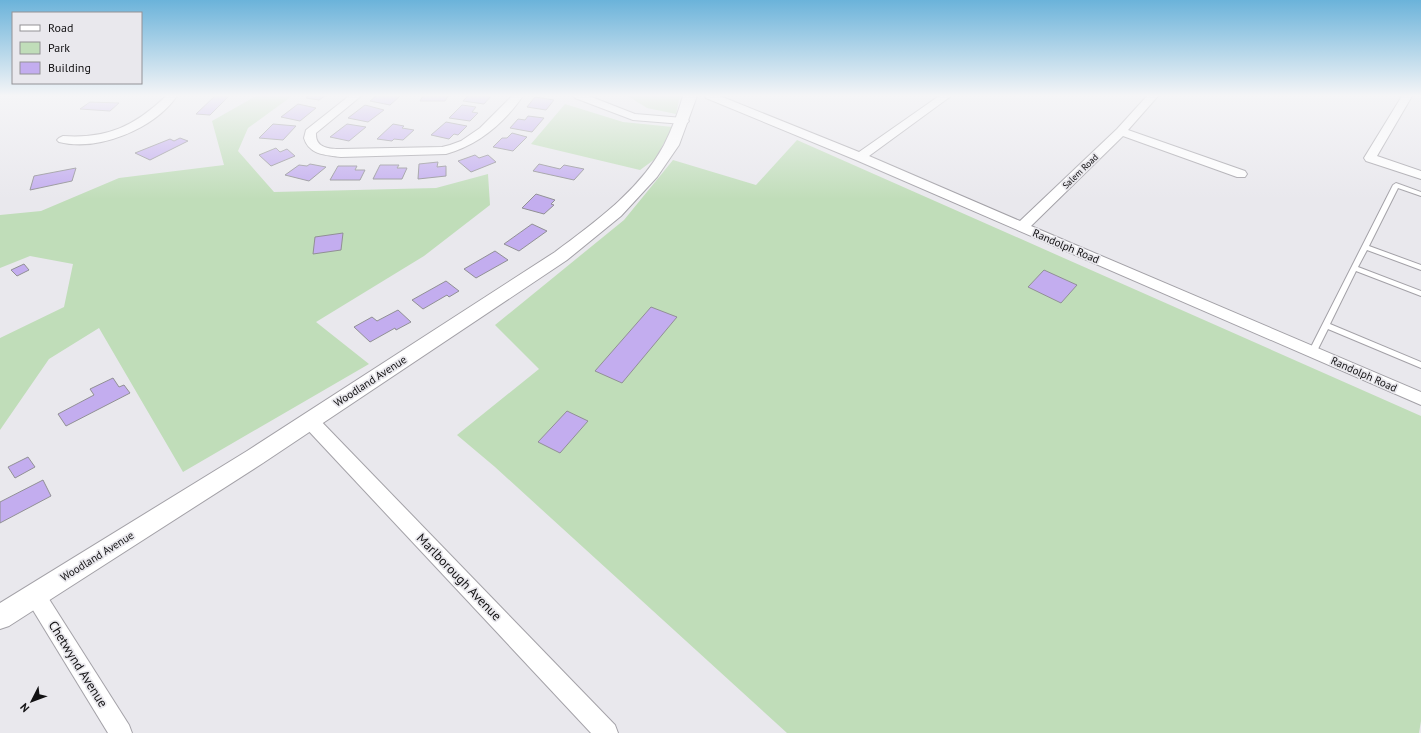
<svg xmlns="http://www.w3.org/2000/svg" width="1421" height="733" font-family="'PT Sans',sans-serif">
<style>
.green{fill:#c0ddb9}
.building{fill:#c3adef;stroke:#919095}
.lines{fill:none;stroke-linecap:round;stroke-linejoin:round}
.service-casing{stroke:#a3a1a7;stroke-width:2}
.minor-casing{stroke:#a3a1a7;stroke-width:2}
.tertiary-casing{stroke:#a3a1a7;stroke-width:2}
.service{fill:#fff;fill-rule:evenodd}
.minor{fill:#fff;fill-rule:evenodd}
.tertiary{fill:#fff;fill-rule:evenodd}
.labels{text-anchor:middle;dominant-baseline:central;stroke-width:3.5;stroke-linejoin:round;paint-order:stroke}
.far-street-label{font-size:9px;fill:#121113;stroke:#e9e8ed}
.street-label{font-size:11px;fill:#121113;stroke:#e9e8ed}
.near-street-label{font-size:13px;fill:#121113;stroke:#e9e8ed}
</style>
<rect width="100%" height="100%" fill="#e9e8ed"/>
<g class="green">
<polygon points="256,96 292,96 248,128 238,151 274,192 436,188 488,174 490,205 424,256 316,322 369,364 183,472 99,328 49,359 0,430 0,338 64,307 73,264 30,256 0,268 0,215 41,211 119,178 224,165 212,121"/>
<polygon points="628,96 680,96 676,114 647,108"/>
<polygon points="565,104 623,122 673,127 655,159 640,170 531,144"/>
<polygon points="797,140 1421,416 1421,721 1419,733 787,733 495,467 457,435 539,369 495,325 624,220 673,160 756,185"/>
</g>
<g class="building">
<polygon points="215,96 229,96 210,115 196,114"/>
<polygon points="308,96 325,96 319,100 306,98"/>
<polygon points="376,96 400,96 390,105 370,101"/>
<polygon points="423,96 448,96 445,101 420,101"/>
<polygon points="468,96 491,96 484,104 463,101"/>
<polygon points="535,97 554,100 546,110 527,107"/>
<polygon points="90,102 119,103 110,111 80,109"/>
<polygon points="298,104 316,108 300,121 281,117"/>
<polygon points="365,105 384,110 368,122 348,118"/>
<polygon points="462,105 476,107 472,112 478,113 470,121 449,118"/>
<polygon points="528,116 544,118 532,132 510,128 518,119 525,120"/>
<polygon points="446,122 467,126 458,135 454,134 449,139 431,135"/>
<polygon points="273,124 296,126 283,140 259,138"/>
<polygon points="347,124 366,127 349,141 330,137"/>
<polygon points="393,124 404,126 402,128 414,130 403,140 394,139 392,141 377,139"/>
<polygon points="512,133 527,137 513,151 493,147 502,138 507,138"/>
<polygon points="180,138 188,141 150,160 135,153 170,139 174,141"/>
<polygon points="276,148 280,152 287,149 295,156 271,166 259,155"/>
<polygon points="475,155 479,158 488,155 496,162 471,172 458,161"/>
<polygon points="438,162 437,167 446,166 446,176 418,179 419,164"/>
<polygon points="310,164 326,167 309,181 285,175 299,165 307,166"/>
<polygon points="539,164 560,169 564,165 584,169 574,180 533,171"/>
<polygon points="380,165 399,165 397,168 407,168 402,179 373,179"/>
<polygon points="338,166 357,166 355,170 365,170 360,180 330,180"/>
<polygon points="76,168 72,181 30,190 34,176"/>
<polygon points="536,194 555,200 551,204 554,205 544,214 522,208"/>
<polygon points="532,224 547,231 519,251 504,244"/>
<polygon points="343,233 341,250 313,254 315,237"/>
<polygon points="495,251 508,260 476,278 464,269"/>
<polygon points="24,264 29,270 17,276 11,270"/>
<polygon points="1044,270 1077,285 1061,303 1028,287"/>
<polygon points="446,281 459,291 449,297 447,295 423,309 412,300"/>
<polygon points="651,307 677,317 622,383 595,371"/>
<polygon points="398,310 411,322 396,330 395,328 370,342 354,327 372,317 377,321"/>
<polygon points="113,378 119,387 124,385 130,393 66,426 58,414 94,395 90,389"/>
<polygon points="567,411 588,421 560,453 538,442"/>
<polygon points="28,457 35,467 15,478 8,467"/>
<polygon points="43,480 51,496 0,523 0,502"/>
</g>
<g class="lines">
<g class="service-casing">
<polygon id="service" points="1396,183 1421,192 1421,196 1398,188 1369,246 1421,265 1421,270 1367,250 1358,267 1421,291 1421,296 1356,271 1330,324 1421,362 1421,368 1328,329 1316,353 1310,353 1309,351 1393,185"/>
</g>
<g class="minor-casing">
<g id="minor">
<path d="M166,96H177C154,129 98,152 59,142L57,140L59,138L63,136C107,139 135,126 166,96Z"/>
<path d="M349,96H361L316,133C315,148 329,149 341,149L442,147L450,145L461,141L480,128L512,96H523C504,123 478,145 446,154L341,157C326,155 309,155 304,138L306,130Z"/>
<polygon points="574,96 589,96 635,114 683,118 687,119 689,121 687,123 683,124 633,120 575,98"/>
<polygon points="705,96 720,96 859,152 939,96 951,96 869,156 1020,221 1117,129 1147,96 1158,96 1128,130 1245,171 1247,174 1245,177 1237,177 1123,136 1031,226 1421,392 1421,405 856,160 706,98"/>
<polygon points="1402,96 1412,96 1377,156 1421,171 1421,179 1366,161 1364,158"/>
<polygon points="310,414 316,416 615,725 618,733 591,733 304,426 301,421 304,416"/>
<polygon points="35,586 42,588 129,725 132,733 108,733 28,602 25,595 28,588"/>
</g>
</g>
<g class="tertiary-casing">
<path id="tertiary" d="M683,96H697L679,145L657,177L621,216L567,260L263,463L9,626L0,629V603L247,451L555,252C595,222 640,190 664,145C672,129 678,113 683,96Z"/>
</g>
<use href="#service" class="service"/>
<use href="#minor" class="minor"/>
<use href="#tertiary" class="tertiary"/>
</g>
<linearGradient id="sky" x2="0" y2="1"><stop stop-color="#6bb3da"/><stop offset="0.48" stop-color="#f5f5f7"/><stop offset="1" stop-color="#f5f5f7" stop-opacity="0"/></linearGradient>
<rect width="1421" height="199" fill="url(#sky)"/>
<g class="labels">
<g class="far-street-label">
<text transform="translate(1080 171) rotate(-44)">Salem Road</text>
</g>
<g class="street-label">
<text transform="translate(1066 246) rotate(23)">Randolph Road</text>
<text transform="translate(1364 374) rotate(24)">Randolph Road</text>
<text transform="translate(370 381) rotate(-33)">Woodland Avenue</text>
<text transform="translate(97 556) rotate(-32)">Woodland Avenue</text>
</g>
<g class="near-street-label">
<text transform="translate(459 577) rotate(46)">Marlborough Avenue</text>
<text transform="translate(78 664) rotate(58)">Chetwynd Avenue</text>
</g>
</g>
<rect x="12" y="12" width="130" height="72" fill="#e9e8ed" stroke="#939296"/>
<rect x="20" y="25" width="20" height="6" fill="#ffffff" stroke="#939296"/>
<text x="48" y="32" font-size="12" fill="#121113">Road</text>
<rect x="20" y="42" width="20" height="12" fill="#c0ddb9" stroke="#939296"/>
<text x="48" y="52" font-size="12" fill="#121113">Park</text>
<rect x="20" y="62" width="20" height="12" fill="#c3adef" stroke="#939296"/>
<text x="48" y="72" font-size="12" fill="#121113">Building</text>
<g transform="translate(32 701) rotate(228)" stroke="#e9e8ed" stroke-width="3" paint-order="stroke">
<path d="M0-3L7 15L0 10L-7 15Z" fill="#121113"/>
<text y="-6" font-size="11" font-weight="bold" text-anchor="middle" fill="#121113">N</text>
</g>
</svg>
